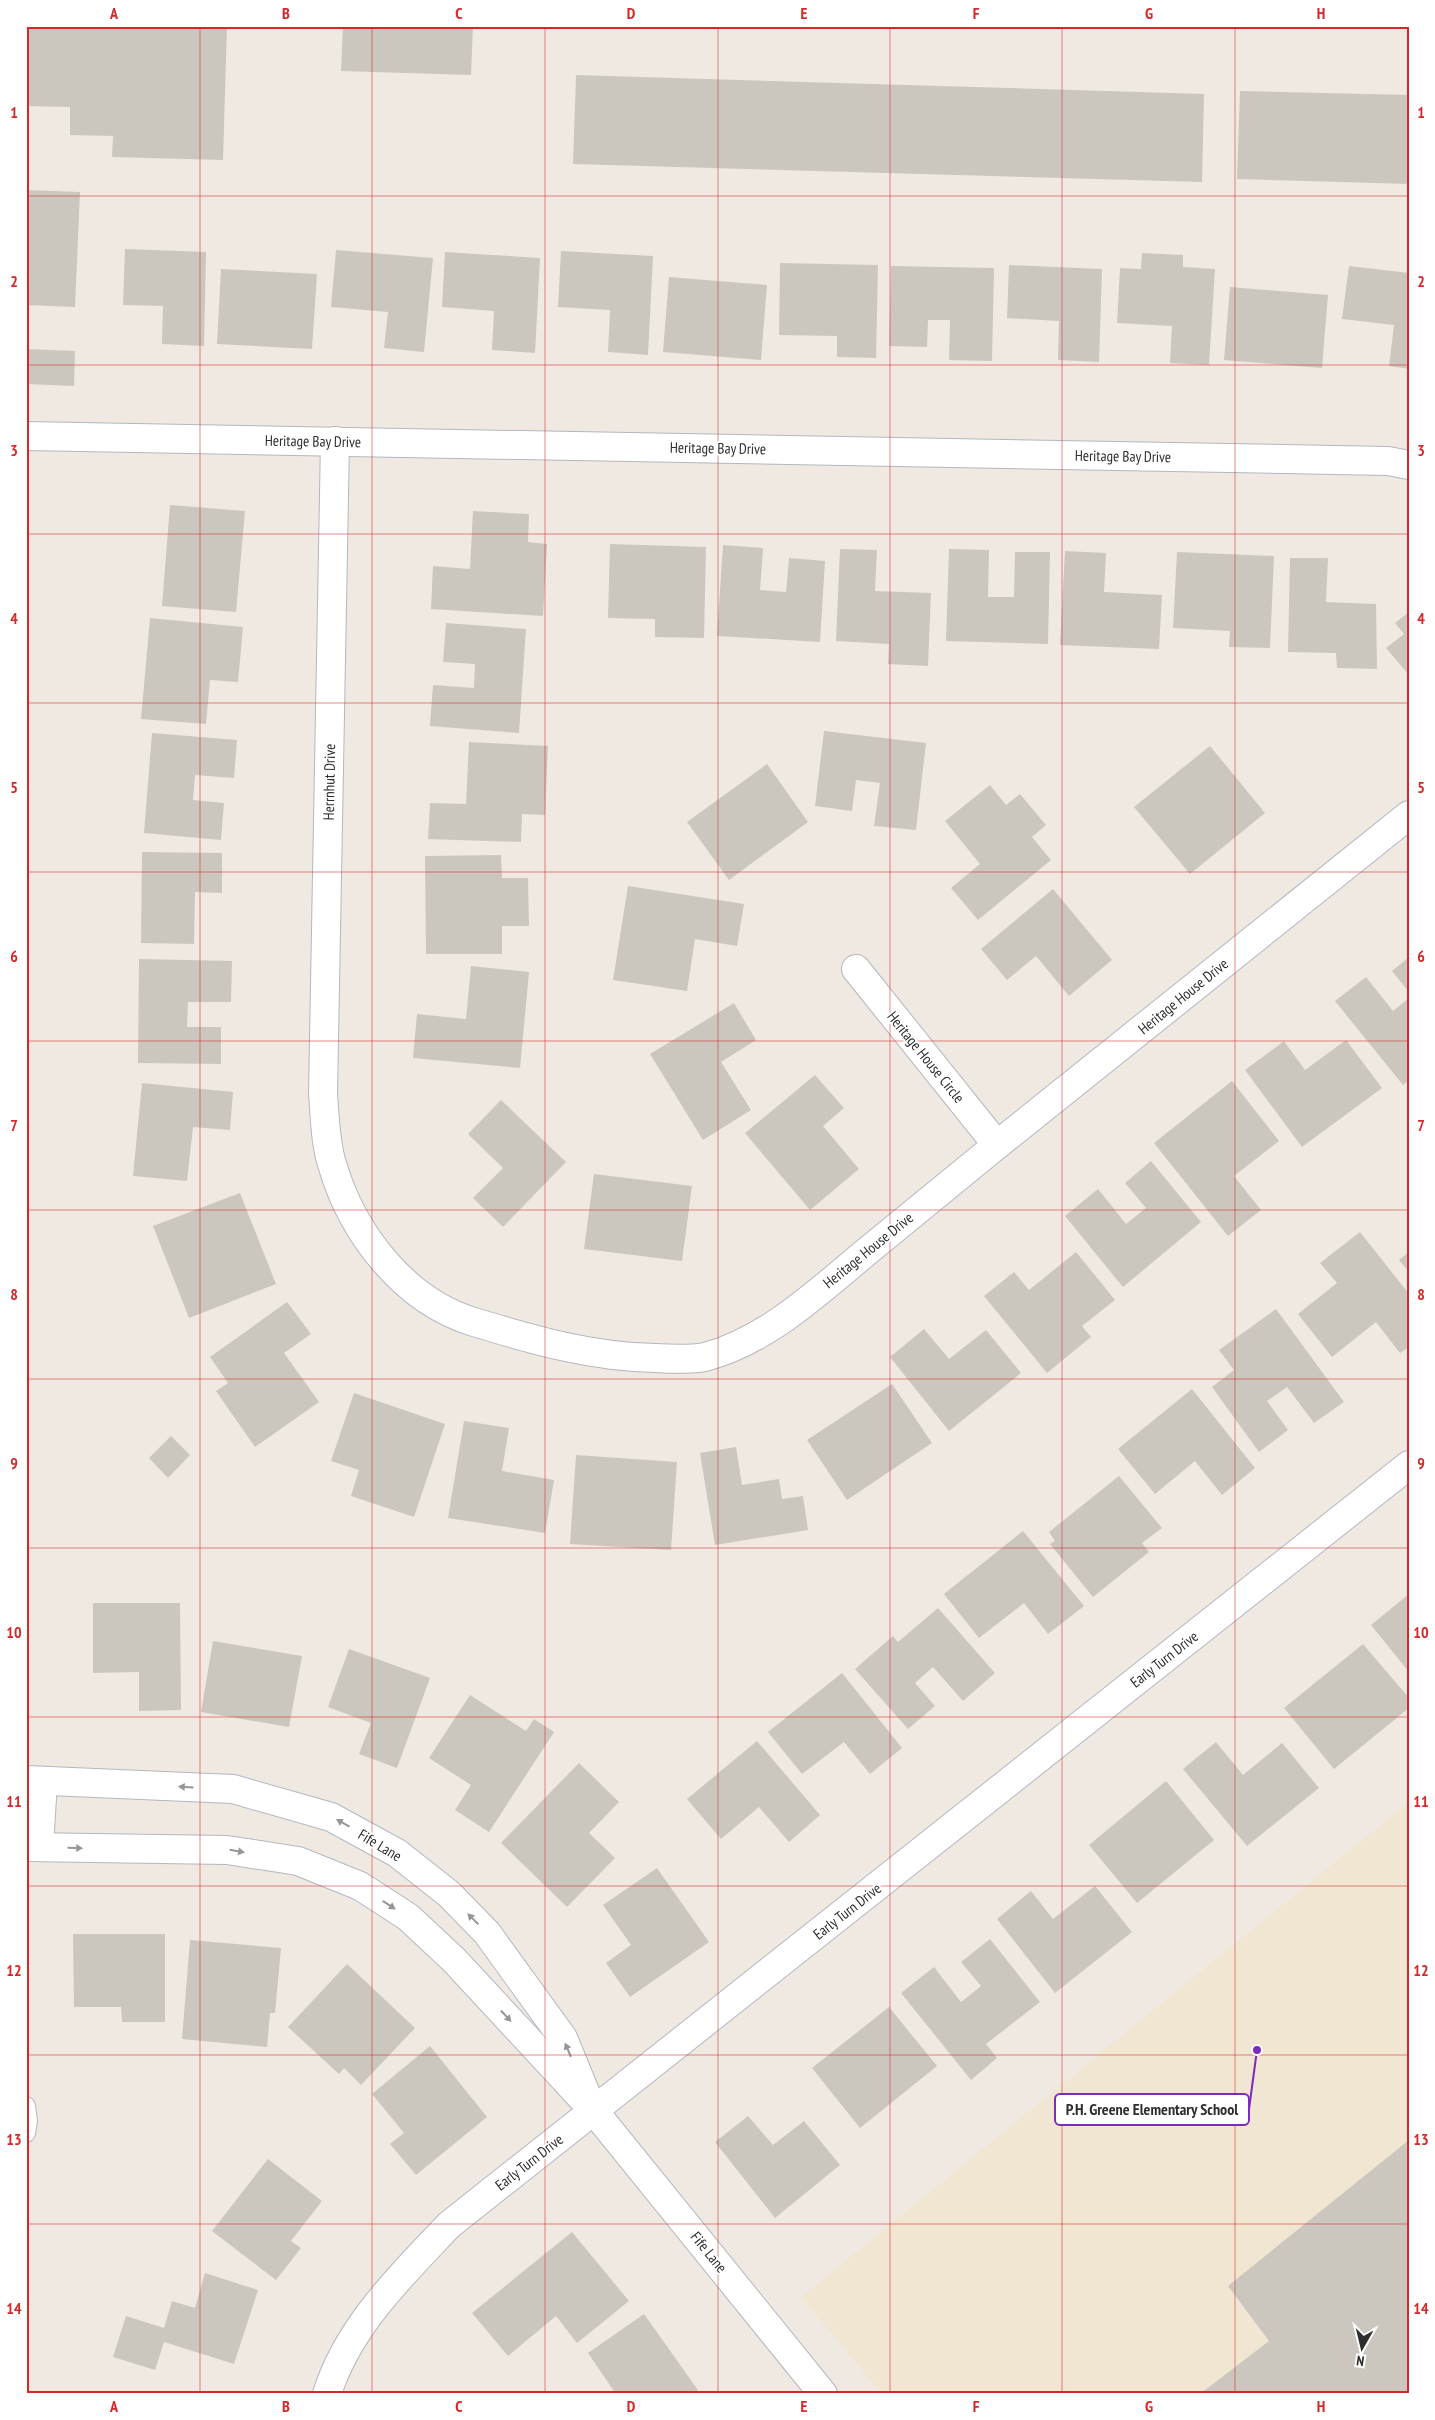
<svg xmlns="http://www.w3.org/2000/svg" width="1435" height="2420" font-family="'PT Sans Narrow',sans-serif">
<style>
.education{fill:#f0e6d1}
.building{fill:#cbc7bf}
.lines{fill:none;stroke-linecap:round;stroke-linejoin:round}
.service-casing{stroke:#b4b7c1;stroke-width:20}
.minor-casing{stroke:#b4b7c1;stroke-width:30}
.service{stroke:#fff;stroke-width:18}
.minor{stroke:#fff;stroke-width:28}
.oneway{fill:#969696}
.grid{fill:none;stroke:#d62828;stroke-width:1;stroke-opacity:0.55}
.labels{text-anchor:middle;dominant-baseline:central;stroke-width:4;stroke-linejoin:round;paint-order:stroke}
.street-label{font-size:15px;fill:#2e2e2e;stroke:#fff}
.leader{fill:none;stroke:#7b2cbf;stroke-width:2}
.callout-dot{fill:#7b2cbf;stroke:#fff;stroke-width:2}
.callout{fill:#fff;stroke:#7b2cbf;stroke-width:2}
.callout-label{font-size:16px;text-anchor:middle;font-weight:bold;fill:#2e2e2e}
.neatline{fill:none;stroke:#d62828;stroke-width:2}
.grid-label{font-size:16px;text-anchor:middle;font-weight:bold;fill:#d62828}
</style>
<rect width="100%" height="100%" fill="#efe9e1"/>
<polygon class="education" points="1409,1802 1409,2394 882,2394 801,2297"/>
<g class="building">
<polygon points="26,26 227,26 223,160 112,157 113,136 70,135 70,107 26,106"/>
<polygon points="343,26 473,26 471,75 341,71"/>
<polygon points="576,75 1204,94 1202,182 573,164"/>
<polygon points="1240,91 1409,95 1409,184 1237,179"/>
<polygon points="26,190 80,192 75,307 26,305"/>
<polygon points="125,249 206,252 204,346 162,344 163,306 123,305"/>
<polygon points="336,250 433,258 424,352 384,348 388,312 331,307"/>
<polygon points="561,251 653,256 648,355 608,352 610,310 558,307"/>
<polygon points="445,252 540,258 535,353 492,350 494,311 442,307"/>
<polygon points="1142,253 1183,255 1183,267 1215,269 1209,365 1170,363 1172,326 1117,323 1120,268 1141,269"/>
<polygon points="780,263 878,265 876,358 837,357 837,336 779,335"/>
<polygon points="1009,265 1102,269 1099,362 1058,360 1059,321 1007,318"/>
<polygon points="891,266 994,268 992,361 949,360 950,320 928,320 927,347 889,346"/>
<polygon points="1349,266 1409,273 1409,369 1389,366 1394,325 1342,319"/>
<polygon points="221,269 317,274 312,349 217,344"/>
<polygon points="669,277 767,285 761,360 663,352"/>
<polygon points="1230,287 1328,295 1322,368 1224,360"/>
<polygon points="26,349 75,351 74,386 26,384"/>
<polygon points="170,505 245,511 236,612 162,606"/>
<polygon points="473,511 529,514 528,542 547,544 543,616 431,609 433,566 470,569"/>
<polygon points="610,544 706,547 704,638 655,637 655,619 608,618"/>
<polygon points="723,545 763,548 760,590 786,592 789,558 825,561 820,642 717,636"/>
<polygon points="840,549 877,550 875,591 931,593 928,666 888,664 889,644 836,641"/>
<polygon points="949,549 989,550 988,597 1014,597 1015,552 1050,552 1048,644 946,641"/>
<polygon points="1065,551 1106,553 1104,592 1162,595 1159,649 1060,645"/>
<polygon points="1177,552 1274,556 1270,648 1229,647 1230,631 1173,628"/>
<polygon points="1290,558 1328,558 1326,602 1376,604 1377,669 1337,668 1336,653 1288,652"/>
<polygon points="1409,612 1409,675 1386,648 1404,634 1395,623"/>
<polygon points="150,618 243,627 238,682 210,680 206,724 141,719"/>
<polygon points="446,623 526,629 519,733 430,726 433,685 474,688 475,664 443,662"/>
<polygon points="824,731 926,743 916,830 874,826 880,783 856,780 852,811 815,806"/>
<polygon points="152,733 237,740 234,778 195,775 193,800 224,803 221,840 144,833"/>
<polygon points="469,742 548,746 545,815 522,814 521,842 428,839 430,803 466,804"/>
<polygon points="1210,746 1265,813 1190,874 1134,807"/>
<polygon points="767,764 808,822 729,880 687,822"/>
<polygon points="990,785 1006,805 1020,794 1046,825 1032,837 1051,860 978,920 951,888 980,864 945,821"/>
<polygon points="142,852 222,853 222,893 195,892 194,944 141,943"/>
<polygon points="501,855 502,878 528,878 529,926 502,926 502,954 426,954 425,856"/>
<polygon points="628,886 744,904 737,946 695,939 687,991 613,980"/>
<polygon points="1053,889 1112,960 1069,996 1036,956 1007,980 981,949"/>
<polygon points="1409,957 1409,992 1392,971"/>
<polygon points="139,959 232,961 231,1002 188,1002 187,1027 221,1027 221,1064 138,1063"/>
<polygon points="471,966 529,972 520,1068 413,1058 417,1014 466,1019"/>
<polygon points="1366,977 1393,1011 1409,998 1409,1080 1403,1085 1335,1001"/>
<polygon points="734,1003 756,1040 721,1062 751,1110 703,1140 650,1054"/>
<polygon points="1346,1040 1382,1088 1302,1147 1245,1070 1284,1041 1305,1070"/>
<polygon points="815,1075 844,1108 823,1126 859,1169 810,1210 745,1133"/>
<polygon points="1232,1081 1279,1141 1234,1176 1261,1210 1228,1236 1154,1143"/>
<polygon points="142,1083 233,1092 230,1130 193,1127 187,1181 133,1176"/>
<polygon points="501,1100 566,1162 503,1227 473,1198 503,1168 468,1134"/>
<polygon points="1151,1161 1201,1222 1123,1287 1065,1216 1098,1189 1126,1224 1146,1208 1125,1183"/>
<polygon points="594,1174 692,1186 682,1261 584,1249"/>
<polygon points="240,1193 276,1284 189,1318 153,1226"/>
<polygon points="1360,1232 1409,1294 1409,1347 1400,1353 1376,1322 1332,1357 1298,1314 1337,1283 1320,1263"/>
<polygon points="1076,1252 1115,1300 1082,1326 1091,1337 1047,1373 984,1296 1014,1272 1029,1290"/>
<polygon points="1409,1252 1409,1272 1399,1260"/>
<polygon points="287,1302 311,1334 284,1353 319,1402 255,1447 216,1391 228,1383 210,1357"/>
<polygon points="1276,1309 1344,1402 1314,1423 1287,1387 1267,1401 1288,1430 1259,1452 1212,1387 1234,1370 1219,1350"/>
<polygon points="924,1329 949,1359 986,1330 1021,1373 949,1431 890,1357"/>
<polygon points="892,1384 932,1443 847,1500 807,1440"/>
<polygon points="1192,1389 1255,1468 1222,1495 1195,1461 1155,1494 1118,1449"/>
<polygon points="354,1393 445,1424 414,1517 351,1496 359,1470 331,1461"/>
<polygon points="464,1421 509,1428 502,1471 554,1480 545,1533 448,1518"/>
<polygon points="171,1436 190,1455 168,1478 149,1458"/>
<polygon points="736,1447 742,1485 779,1479 782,1499 803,1496 808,1530 715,1545 700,1453"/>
<polygon points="576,1455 677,1462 671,1550 570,1544"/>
<polygon points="1119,1476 1162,1528 1142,1543 1149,1552 1093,1597 1050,1544 1055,1541 1049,1532"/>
<polygon points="1023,1531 1084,1606 1048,1634 1024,1603 979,1638 944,1594"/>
<polygon points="1409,1594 1409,1672 1371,1625"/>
<polygon points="93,1603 180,1603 181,1710 139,1711 139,1672 93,1673"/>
<polygon points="938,1608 995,1673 963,1701 933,1667 915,1683 935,1706 908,1729 855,1669 893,1636 898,1642"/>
<polygon points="213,1641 302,1656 289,1727 201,1712"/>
<polygon points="1363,1644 1409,1698 1409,1708 1334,1769 1284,1708"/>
<polygon points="349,1649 430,1678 397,1768 359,1754 371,1723 328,1707"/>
<polygon points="842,1673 902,1748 870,1774 844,1742 802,1774 768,1732"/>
<polygon points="470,1695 526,1731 534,1719 554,1732 489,1832 455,1810 471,1785 429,1758"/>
<polygon points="757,1741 820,1815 789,1842 759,1807 721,1839 687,1799"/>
<polygon points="1216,1742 1243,1775 1282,1743 1319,1788 1247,1846 1183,1769"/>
<polygon points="579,1763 619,1802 589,1833 615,1858 567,1907 501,1843"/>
<polygon points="1166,1781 1214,1840 1137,1903 1089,1845"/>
<polygon points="657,1868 709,1942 630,1997 606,1963 631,1945 603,1905"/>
<polygon points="1095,1886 1132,1932 1055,1993 997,1919 1031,1891 1053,1919"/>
<polygon points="73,1934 165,1934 165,2022 122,2022 121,2007 74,2007"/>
<polygon points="990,1939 1040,2002 986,2044 997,2058 971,2080 901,1993 934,1967 961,2002 981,1986 961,1962"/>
<polygon points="190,1940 281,1948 275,2013 270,2013 267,2047 182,2039"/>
<polygon points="347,1964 415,2028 361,2085 344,2068 339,2074 288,2027"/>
<polygon points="889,2007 937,2066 860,2128 812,2068"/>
<polygon points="430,2046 487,2117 416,2175 390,2144 404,2133 372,2094"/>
<polygon points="748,2116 773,2145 804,2121 840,2165 775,2218 715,2142"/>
<polygon points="1409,2140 1409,2394 1200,2394 1269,2341 1228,2286"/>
<polygon points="268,2159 322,2201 291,2241 301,2248 276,2280 212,2231"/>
<polygon points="572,2232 629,2301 577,2343 556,2316 508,2356 472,2313"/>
<polygon points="205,2273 258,2290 234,2364 164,2342 155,2370 113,2357 126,2316 164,2328 172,2301 195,2308"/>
<polygon points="644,2314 698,2390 692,2394 616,2394 588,2353"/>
</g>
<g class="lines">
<g class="service-casing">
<polyline id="service" points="26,2106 28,2121 26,2133"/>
</g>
<g class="minor-casing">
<g id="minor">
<polyline points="26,436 1388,461 1409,465"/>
<path d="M335,441L323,1094C325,1117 325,1142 332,1164C352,1233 404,1301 474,1322C533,1340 592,1357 655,1358C671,1359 689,1360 705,1357C766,1341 817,1293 865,1253C909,1217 953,1181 997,1145C1134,1034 1272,925 1409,815"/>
<polyline points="856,969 997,1145"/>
<polyline points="26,1780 233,1789 331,1817 397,1853 449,1894 487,1933 563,2038 586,2094"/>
<polyline points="26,1847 227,1850 298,1861 360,1886 408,1917 454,1960 594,2111 823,2394"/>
<polyline points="39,1847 43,1781"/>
<path d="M327,2394C348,2326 402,2275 449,2225L1409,1465"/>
</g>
</g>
<use href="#service" class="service"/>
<use href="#minor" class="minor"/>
</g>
<defs><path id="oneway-solid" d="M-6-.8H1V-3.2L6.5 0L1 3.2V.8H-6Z" transform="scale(1.25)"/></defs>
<g class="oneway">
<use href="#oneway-solid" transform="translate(186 1787) rotate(-177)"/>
<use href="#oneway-solid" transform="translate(343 1823) rotate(-151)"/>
<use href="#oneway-solid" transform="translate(75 1848) rotate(1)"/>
<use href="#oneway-solid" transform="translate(237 1851) rotate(10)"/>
<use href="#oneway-solid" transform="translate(389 1905) rotate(33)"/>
<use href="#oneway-solid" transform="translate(473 1919) rotate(-135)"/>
<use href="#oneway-solid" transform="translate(506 2016) rotate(47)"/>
<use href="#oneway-solid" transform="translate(568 2050) rotate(-113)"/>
</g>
<path class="grid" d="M200,26V2394M372,26V2394M545,26V2394M718,26V2394M890,26V2394M1062,26V2394M1235,26V2394M26,196H1409M26,365H1409M26,534H1409M26,703H1409M26,872H1409M26,1041H1409M26,1210H1409M26,1379H1409M26,1548H1409M26,1717H1409M26,1886H1409M26,2055H1409M26,2224H1409"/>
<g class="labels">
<g class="street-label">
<text transform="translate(313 441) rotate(1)">Heritage Bay Drive</text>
<text transform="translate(718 448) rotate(1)">Heritage Bay Drive</text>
<text transform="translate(1123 456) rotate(1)">Heritage Bay Drive</text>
<text transform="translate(329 782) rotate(-89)">Herrnhut Drive</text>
<text transform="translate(1183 996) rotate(-39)">Heritage House Drive</text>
<text transform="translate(926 1057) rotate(51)">Heritage House Circle</text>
<text transform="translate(868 1250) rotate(-39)">Heritage House Drive</text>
<text transform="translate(1164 1659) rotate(-38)">Early Turn Drive</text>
<text transform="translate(380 1845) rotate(31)">Fife Lane</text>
<text transform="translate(847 1911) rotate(-38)">Early Turn Drive</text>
<text transform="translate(529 2162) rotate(-38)">Early Turn Drive</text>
<text transform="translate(709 2252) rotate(51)">Fife Lane</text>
</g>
</g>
<path class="leader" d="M1257 2050L1249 2109"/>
<circle class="callout-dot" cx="1257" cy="2050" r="5"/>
<rect class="callout" x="1055" y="2094" width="194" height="31" rx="5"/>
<g class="callout-label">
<text x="1152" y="2115">P.H. Greene Elementary School</text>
</g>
<rect width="1435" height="2420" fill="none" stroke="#ffffff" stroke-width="55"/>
<g transform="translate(1362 2348) rotate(188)" stroke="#ffffff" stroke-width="4" paint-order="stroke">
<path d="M0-4L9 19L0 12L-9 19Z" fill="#2e2e2e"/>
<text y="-8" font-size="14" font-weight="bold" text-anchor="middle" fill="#2e2e2e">N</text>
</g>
<rect x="28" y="28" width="1380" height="2364" class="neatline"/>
<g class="grid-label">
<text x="114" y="19">A</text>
<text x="286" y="19">B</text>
<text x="459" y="19">C</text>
<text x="631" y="19">D</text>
<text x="804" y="19">E</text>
<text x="976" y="19">F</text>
<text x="1149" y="19">G</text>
<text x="1321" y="19">H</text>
<text x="14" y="118">1</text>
<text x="1421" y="118">1</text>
<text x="14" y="287">2</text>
<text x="1421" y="287">2</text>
<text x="14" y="456">3</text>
<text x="1421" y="456">3</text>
<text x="14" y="624">4</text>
<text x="1421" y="624">4</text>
<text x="14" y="793">5</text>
<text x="1421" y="793">5</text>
<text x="14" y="962">6</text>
<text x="1421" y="962">6</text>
<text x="14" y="1131">7</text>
<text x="1421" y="1131">7</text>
<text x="14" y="1300">8</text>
<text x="1421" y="1300">8</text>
<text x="14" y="1469">9</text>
<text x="1421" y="1469">9</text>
<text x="14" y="1638">10</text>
<text x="1421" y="1638">10</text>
<text x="14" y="1807">11</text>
<text x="1421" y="1807">11</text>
<text x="14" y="1976">12</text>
<text x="1421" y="1976">12</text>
<text x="14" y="2145">13</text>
<text x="1421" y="2145">13</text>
<text x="14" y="2314">14</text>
<text x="1421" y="2314">14</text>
<text x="114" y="2412">A</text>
<text x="286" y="2412">B</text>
<text x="459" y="2412">C</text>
<text x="631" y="2412">D</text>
<text x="804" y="2412">E</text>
<text x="976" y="2412">F</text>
<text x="1149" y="2412">G</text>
<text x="1321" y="2412">H</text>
</g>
</svg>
